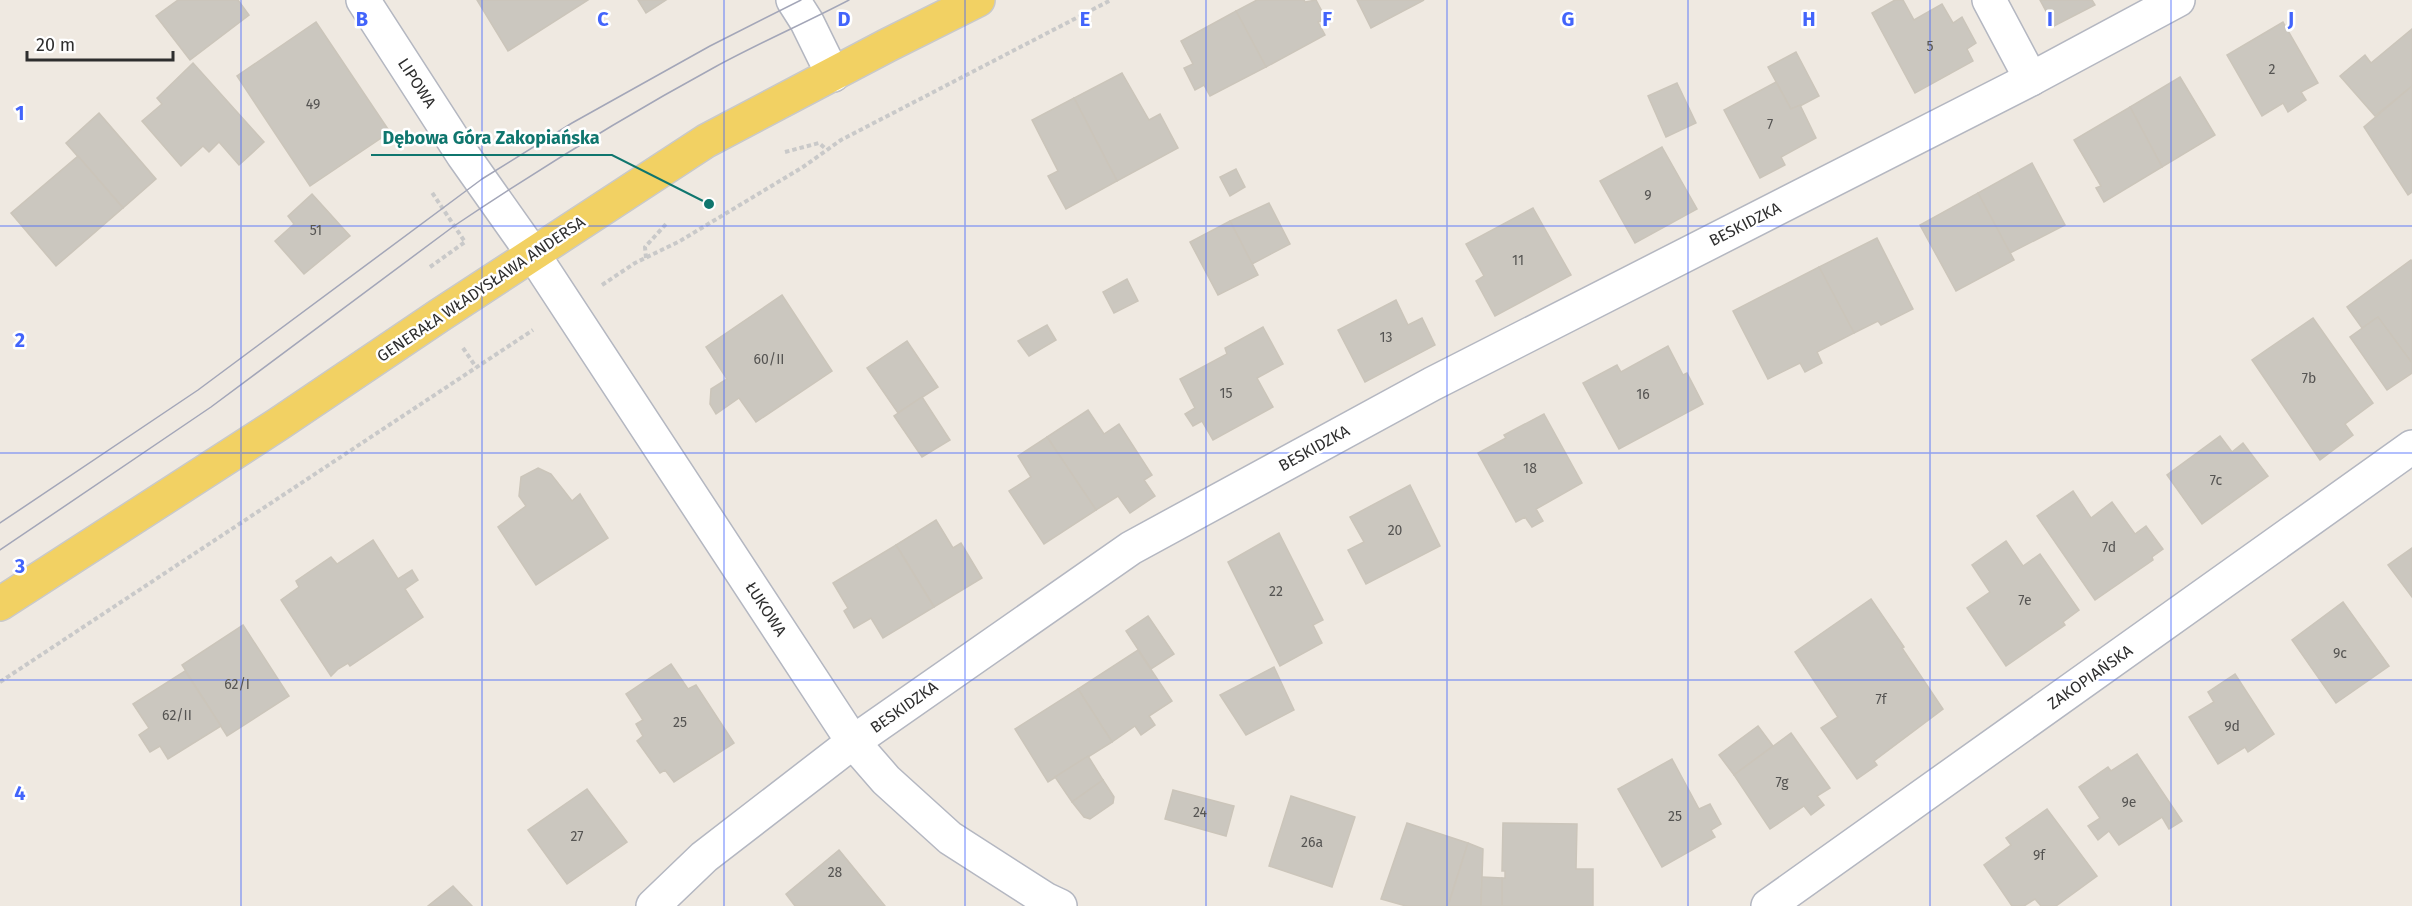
<svg xmlns="http://www.w3.org/2000/svg" width="2412" height="906" font-family="'Fira Sans',sans-serif">
<style>
.building{fill:#cbc7bf;stroke:#cbc5ba;stroke-width:1.5}
.lines{fill:none;stroke-linecap:round;stroke-linejoin:round}
.minor-casing{stroke:#b4b7c1;stroke-width:36}
.major-casing{stroke:#c9c9c9;stroke-width:36}
.path{stroke:#c9c9c9;stroke-width:4;stroke-dasharray:4.5 3;stroke-linecap:butt}
.minor{stroke:#fff;stroke-width:33}
.major{stroke:#f2d163;stroke-width:33}
.tram{stroke:#a3a6b8;stroke-width:1.5}
.grid{fill:none;stroke:#4264fb;stroke-width:1.5;stroke-opacity:0.55}
.labels{text-anchor:middle;dominant-baseline:central;stroke-width:5;stroke-linejoin:round;paint-order:stroke}
.number-label{font-size:14px;fill:#555452}
.street-label{font-size:16px;fill:#2e2e2e;stroke:#fff}
.grid-label{font-size:20px;text-anchor:middle;font-weight:bold;fill:#4264fb;stroke:#fff;stroke-width:5;stroke-linejoin:round;paint-order:stroke}
.leader{fill:none;stroke:#0f766e;stroke-width:2}
.callout-dot{fill:#0f766e;stroke:#fff;stroke-width:2}
.callout-label{font-size:18px;text-anchor:middle;font-weight:bold;fill:#0f766e;stroke:#fff;stroke-width:5;stroke-linejoin:round;paint-order:stroke}
</style>
<rect width="100%" height="100%" fill="#efe9e1"/>
<g class="building">
<polygon points="178,0 238,0 249,15 190,60 156,16"/>
<polygon points="477,0 588,0 508,51"/>
<polygon points="638,0 666,0 646,13"/>
<polygon points="1257,0 1304,0 1305,2 1316,0 1326,19 1318,22 1325,35 1266,67 1236,11"/>
<polygon points="1357,0 1424,0 1371,28"/>
<polygon points="1895,0 1903,0 1914,20 1942,4 1953,23 1962,17 1976,43 1967,49 1973,61 1915,93 1872,13"/>
<polygon points="2040,0 2092,0 2095,5 2054,26"/>
<polygon points="1236,11 1266,67 1210,96 1204,85 1195,90 1184,68 1193,64 1181,41"/>
<polygon points="316,22 390,132 310,186 237,76"/>
<polygon points="2283,22 2318,83 2301,92 2306,100 2288,112 2283,103 2262,116 2227,55"/>
<polygon points="2412,29 2412,86 2375,116 2340,76 2365,55 2371,63"/>
<polygon points="1796,52 1819,96 1800,106 1791,109 1768,67"/>
<polygon points="193,63 264,142 239,165 219,142 209,152 203,146 181,166 142,121 162,104 157,98"/>
<polygon points="1122,73 1149,120 1160,114 1178,148 1117,181 1074,98"/>
<polygon points="2180,77 2215,135 2162,167 2130,107"/>
<polygon points="1776,82 1791,109 1800,105 1816,138 1781,157 1785,165 1760,178 1724,110"/>
<polygon points="1677,83 1696,123 1666,137 1648,96"/>
<polygon points="2412,86 2412,192 2408,195 2364,127"/>
<polygon points="1074,98 1117,181 1066,209 1048,176 1058,171 1032,120"/>
<polygon points="2130,107 2162,167 2104,202 2096,188 2101,186 2074,140"/>
<polygon points="99,113 156,179 123,208 66,143"/>
<polygon points="1662,147 1697,209 1635,243 1600,181"/>
<polygon points="78,156 123,208 56,266 11,213"/>
<polygon points="2032,163 2065,225 2010,253 1978,193"/>
<polygon points="1236,169 1245,187 1230,196 1220,177"/>
<polygon points="1978,193 2014,260 1956,291 1920,225"/>
<polygon points="312,194 350,236 304,274 275,241 294,224 288,216"/>
<polygon points="1269,203 1290,244 1252,264 1230,221"/>
<polygon points="1533,208 1571,275 1495,316 1476,281 1484,276 1466,244"/>
<polygon points="1230,221 1258,275 1218,295 1190,242"/>
<polygon points="1877,238 1913,309 1881,325 1878,321 1854,333 1819,267"/>
<polygon points="2411,260 2412,261 2412,363 2378,317 2362,328 2347,307"/>
<polygon points="1819,267 1854,333 1817,352 1822,363 1805,372 1800,363 1768,379 1733,311"/>
<polygon points="1127,279 1138,301 1114,313 1103,292"/>
<polygon points="782,295 832,371 756,422 739,398 716,414 710,404 711,389 727,379 706,347"/>
<polygon points="1396,300 1408,325 1422,318 1435,345 1365,382 1338,330"/>
<polygon points="2378,317 2412,363 2412,373 2387,390 2350,337"/>
<polygon points="2313,318 2373,403 2345,424 2353,435 2320,460 2252,360"/>
<polygon points="1047,325 1056,340 1029,356 1018,341"/>
<polygon points="1263,327 1283,364 1257,378 1273,407 1213,440 1202,421 1193,426 1185,414 1195,408 1180,379 1227,354 1225,348"/>
<polygon points="907,341 938,387 898,413 867,368"/>
<polygon points="1668,346 1683,375 1687,373 1703,404 1619,449 1583,383 1617,365 1621,372"/>
<polygon points="922,397 950,440 922,457 894,416"/>
<polygon points="1088,410 1104,434 1119,424 1152,475 1144,480 1155,496 1130,513 1118,496 1096,510 1047,437"/>
<polygon points="1544,414 1582,483 1536,509 1543,521 1532,527 1525,517 1516,522 1478,453 1506,438 1504,435"/>
<polygon points="2220,436 2232,452 2243,443 2268,476 2202,524 2167,475"/>
<polygon points="1047,437 1096,510 1044,544 1009,491 1031,477 1018,456"/>
<polygon points="538,468 551,474 572,501 580,494 608,538 536,585 498,527 526,506 519,496 521,477"/>
<polygon points="1410,485 1440,546 1366,584 1348,550 1364,542 1350,517"/>
<polygon points="2073,491 2091,518 2112,502 2135,534 2146,526 2163,549 2152,557 2153,560 2095,600 2037,516"/>
<polygon points="936,520 953,548 961,543 982,578 934,607 896,545"/>
<polygon points="1279,533 1323,620 1313,625 1322,643 1280,666 1228,562"/>
<polygon points="373,540 398,579 412,570 418,580 405,589 423,617 350,666 348,663 338,669 331,676 281,600 299,587 296,581 331,557 337,564"/>
<polygon points="2006,541 2023,566 2040,554 2079,610 2063,622 2065,625 2006,666 1967,608 1990,592 1972,565"/>
<polygon points="896,545 934,607 883,638 871,618 854,628 844,611 848,608 833,583"/>
<polygon points="2412,548 2412,597 2388,565"/>
<polygon points="1871,599 1904,647 1902,648 1943,709 1874,761 1877,765 1857,779 1821,728 1838,717 1795,652"/>
<polygon points="2343,602 2389,666 2336,703 2292,640"/>
<polygon points="1148,616 1174,654 1151,669 1126,631"/>
<polygon points="243,625 289,696 227,736 182,665"/>
<polygon points="1138,650 1172,701 1149,716 1155,725 1141,735 1135,726 1112,742 1078,689"/>
<polygon points="671,664 688,689 696,685 734,743 674,782 665,770 660,773 637,741 643,736 636,724 643,720 626,694"/>
<polygon points="1274,667 1294,710 1246,735 1220,695"/>
<polygon points="185,671 221,726 168,759 160,746 150,752 139,735 149,728 133,704"/>
<polygon points="2235,674 2274,734 2248,752 2245,747 2218,764 2189,717 2214,702 2208,692"/>
<polygon points="1078,689 1112,742 1048,782 1015,729"/>
<polygon points="1758,726 1773,746 1734,775 1719,755"/>
<polygon points="1791,733 1830,788 1817,796 1824,805 1811,815 1804,806 1770,829 1734,775"/>
<polygon points="2137,754 2182,821 2169,829 2162,817 2119,845 2109,831 2098,840 2088,826 2100,818 2079,787 2108,767 2111,771"/>
<polygon points="1088,756 1103,780 1072,802 1055,777"/>
<polygon points="1672,759 1699,809 1710,804 1721,824 1711,830 1715,837 1662,867 1618,789"/>
<polygon points="1103,780 1114,797 1113,803 1090,819 1084,817 1072,802"/>
<polygon points="587,789 627,842 567,884 528,830"/>
<polygon points="1173,790 1234,806 1226,836 1165,819"/>
<polygon points="1291,796 1355,817 1332,887 1269,866"/>
<polygon points="2047,809 2097,876 2056,906 2041,906 2035,899 2024,906 2012,906 1984,865 2011,845 2006,838"/>
<polygon points="1407,823 1468,843 1448,906 1406,906 1381,899"/>
<polygon points="1503,823 1577,824 1576,869 1593,869 1593,906 1502,906 1502,878 1505,878 1505,871 1502,871"/>
<polygon points="1468,843 1483,849 1481,906 1448,906"/>
<polygon points="839,850 885,906 795,906 786,894"/>
<polygon points="1482,877 1502,878 1502,906 1481,906"/>
<polygon points="453,886 472,906 428,906"/>
</g>
<g class="lines">
<g class="minor-casing">
<g id="minor">
<polyline points="363,0 463,155 533,254 853,742 886,780 950,838 1045,899 1060,906"/>
<polyline points="793,0 807,22 833,75"/>
<polyline points="1989,0 2031,79"/>
<polyline points="653,906 704,857 853,742 1131,548 1432,384 2031,79 2178,0"/>
<polyline points="1768,906 2412,447"/>
</g>
</g>
<g class="major-casing">
<polyline id="major" points="0,604 277,425 440,315 706,141 888,45 978,0"/>
</g>
<g class="path">
<polyline points="785,152 819,143 826,149"/>
<polyline points="646,258 645,247 667,223"/>
<polyline points="430,267 465,242 431,191"/>
<polyline points="602,285 635,263 680,241 803,167 841,140 1111,0"/>
<polyline points="463,348 476,367"/>
<polyline points="0,682 533,330"/>
</g>
<use href="#minor" class="minor"/>
<use href="#major" class="major"/>
<g class="tram">
<polyline points="0,523 198,390 482,179 572,123 710,46 801,0"/>
<path d="M0,550L211,407L454,226C539,169 625,116 715,67C759,43 805,23 849,0"/>
</g>
</g>
<path class="grid" d="M241,0V906M482,0V906M724,0V906M965,0V906M1206,0V906M1447,0V906M1688,0V906M1930,0V906M2171,0V906M0,226H2412M0,453H2412M0,680H2412"/>
<g class="labels">
<g class="number-label">
<text x="1930" y="46">5</text>
<text x="2272" y="69">2</text>
<text x="313" y="104">49</text>
<text x="1770" y="124">7</text>
<text x="1648" y="195">9</text>
<text x="316" y="230">51</text>
<text x="1518" y="260">11</text>
<text x="1386" y="337">13</text>
<text x="769" y="359">60/II</text>
<text x="2309" y="378">7b</text>
<text x="1226" y="393">15</text>
<text x="1643" y="394">16</text>
<text x="1530" y="468">18</text>
<text x="2216" y="480">7c</text>
<text x="1395" y="530">20</text>
<text x="2109" y="547">7d</text>
<text x="1276" y="591">22</text>
<text x="2025" y="600">7e</text>
<text x="2340" y="653">9c</text>
<text x="237" y="684">62/I</text>
<text x="1881" y="699">7f</text>
<text x="177" y="715">62/II</text>
<text x="680" y="722">25</text>
<text x="2232" y="726">9d</text>
<text x="1782" y="782">7g</text>
<text x="2129" y="802">9e</text>
<text x="1200" y="812">24</text>
<text x="1675" y="816">25</text>
<text x="577" y="836">27</text>
<text x="1312" y="842">26a</text>
<text x="2039" y="855">9f</text>
<text x="835" y="872">28</text>
</g>
<g class="street-label">
<text transform="translate(417 83) rotate(57)">LIPOWA</text>
<text transform="translate(1745 224) rotate(-27)">BESKIDZKA</text>
<text transform="translate(481 289) rotate(-34)">GENERAŁA WŁADYSŁAWA ANDERSA</text>
<text transform="translate(1314 448) rotate(-29)">BESKIDZKA</text>
<text transform="translate(766 609) rotate(57)">ŁUKOWA</text>
<text transform="translate(2090 677) rotate(-35)">ZAKOPIAŃSKA</text>
<text transform="translate(904 707) rotate(-35)">BESKIDZKA</text>
</g>
</g>
<g class="grid-label">
<text x="362" y="26">B</text>
<text x="603" y="26">C</text>
<text x="844" y="26">D</text>
<text x="1085" y="26">E</text>
<text x="1327" y="26">F</text>
<text x="1568" y="26">G</text>
<text x="1809" y="26">H</text>
<text x="2050" y="26">I</text>
<text x="2291" y="26">J</text>
<text x="20" y="120">1</text>
<text x="20" y="347">2</text>
<text x="20" y="573">3</text>
<text x="20" y="800">4</text>
</g>
<path class="leader" d="M709 204L612 155H371"/>
<circle class="callout-dot" cx="709" cy="204" r="6"/>
<g class="callout-label">
<text x="491" y="144">Dębowa Góra Zakopiańska</text>
</g>
<path d="M27 51v9h146v-9" fill="none" stroke="#2e2e2e" stroke-width="3"/>
<text x="36" y="51" font-size="18" fill="#2e2e2e" stroke="#ffffff" stroke-width="4.5" paint-order="stroke">20 m</text>
</svg>
